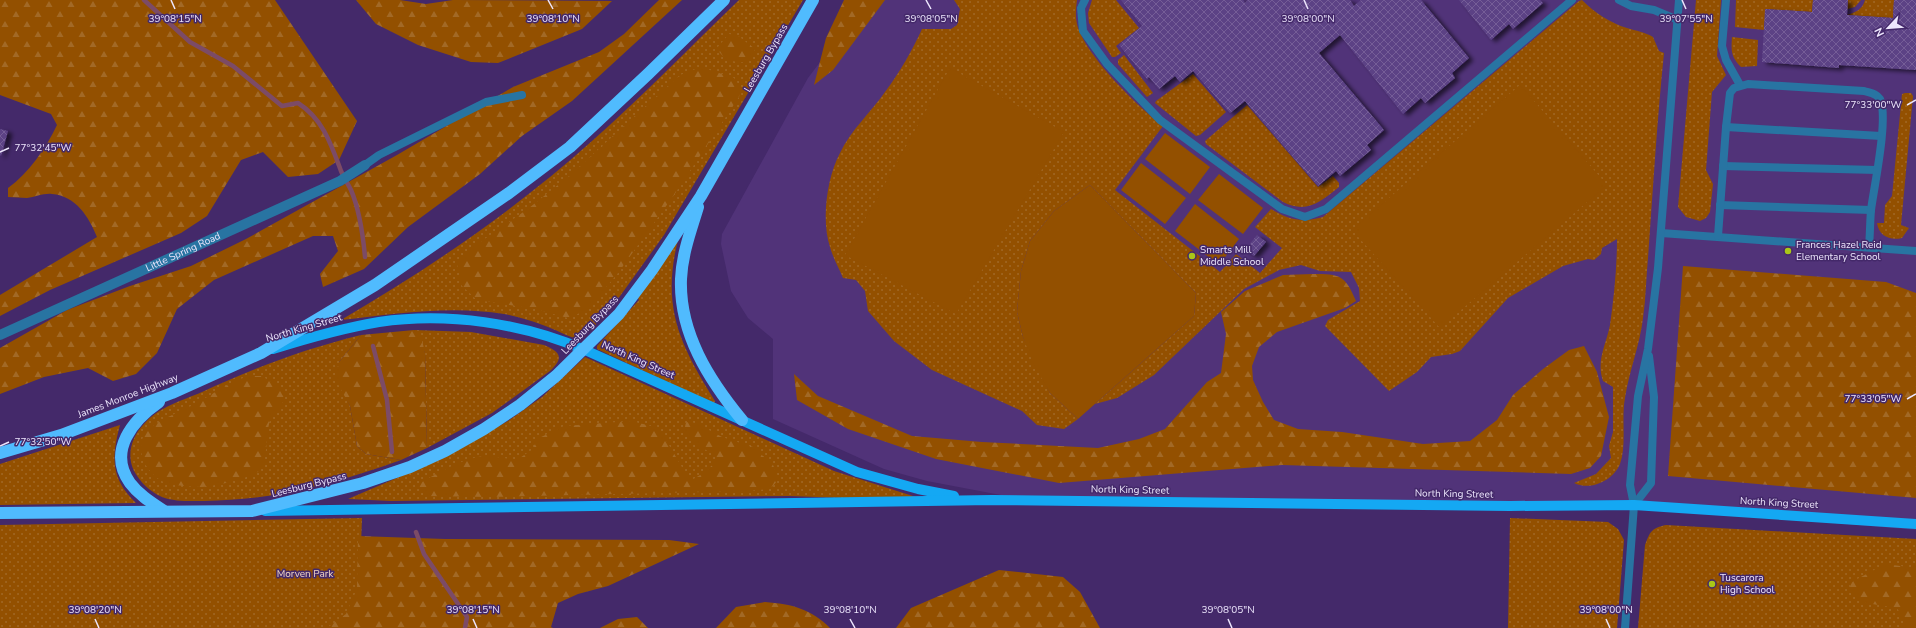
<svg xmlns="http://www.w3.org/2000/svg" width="1916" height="628" font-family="'Nunito Sans',sans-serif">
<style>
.built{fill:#513379}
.green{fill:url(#green-dots)}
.forest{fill:url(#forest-firs)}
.pitch{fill:#935000}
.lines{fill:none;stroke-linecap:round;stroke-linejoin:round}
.stream{stroke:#7c4b66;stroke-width:4.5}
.building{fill:url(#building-cross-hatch);filter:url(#shadow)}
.lane{stroke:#2874a2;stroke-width:8}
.street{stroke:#2874a2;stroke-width:10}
.primary{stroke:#14a8f3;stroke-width:10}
.highway{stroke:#50bbfe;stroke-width:12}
.ticks{fill:none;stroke:#ede6fd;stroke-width:1.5}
.poi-dot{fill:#aac718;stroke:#44296a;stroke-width:1.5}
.labels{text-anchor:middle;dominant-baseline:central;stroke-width:3;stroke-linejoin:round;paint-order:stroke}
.street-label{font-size:10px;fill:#ede6fd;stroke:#44296a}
.poi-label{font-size:10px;fill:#ede6fd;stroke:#44296a;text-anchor:start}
.park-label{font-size:10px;fill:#f0d6c2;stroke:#44296a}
.ticks-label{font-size:10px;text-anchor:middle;fill:#ede6fd;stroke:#44296a;stroke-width:3;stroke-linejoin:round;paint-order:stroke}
</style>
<defs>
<pattern id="green-dots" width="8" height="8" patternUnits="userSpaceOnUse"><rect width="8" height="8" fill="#935000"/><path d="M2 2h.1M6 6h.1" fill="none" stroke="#a26926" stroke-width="1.8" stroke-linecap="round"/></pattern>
<pattern id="forest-firs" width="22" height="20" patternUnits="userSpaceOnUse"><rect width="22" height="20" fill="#935000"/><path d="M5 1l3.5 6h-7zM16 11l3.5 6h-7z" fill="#a26926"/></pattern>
<pattern id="building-cross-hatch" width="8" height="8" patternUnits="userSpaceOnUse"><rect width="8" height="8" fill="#5c4285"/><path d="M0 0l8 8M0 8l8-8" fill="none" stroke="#745d97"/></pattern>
<filter id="shadow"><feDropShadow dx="4.5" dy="2.5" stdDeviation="2" flood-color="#0009"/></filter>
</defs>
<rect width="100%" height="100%" fill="#44296a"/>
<polygon class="built" points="867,0 1916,0 1916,530 1698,511 1006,496 927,481 884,469 773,419 773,339 748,318 731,291 721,244 722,234 808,78"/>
<g class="green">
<path d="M739,0H803L664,235L610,310L582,339C571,339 559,331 548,327C535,322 519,317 504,314C450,305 395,314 341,320C430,268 515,210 592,141C643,96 690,47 739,0Z"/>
<path d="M954,0H1077C1076,8 1075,16 1077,24C1084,54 1138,107 1163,126L1115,190L1220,272L1236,254L1260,273L1282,248L1255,227L1271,209C1289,220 1302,223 1323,217L1579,1L1582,0C1595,13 1610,23 1627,28C1636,31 1645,32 1653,37L1659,51L1664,53C1657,121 1653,190 1648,258C1646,278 1646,298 1643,318C1640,345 1629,371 1625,398C1621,419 1627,444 1620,464C1613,481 1590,491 1574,483L1596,474L1611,458L1609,446L1613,432V387L1603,381C1596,361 1606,345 1610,325C1614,297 1617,267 1617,239L1602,248L1601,254L1594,260L1588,259L1563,266L1508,298L1460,351L1452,354L1431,357L1417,372L1389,391L1325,326L1328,320L1360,301L1359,288L1351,272L1320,271L1301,265L1279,270L1244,289L1154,375L1117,398L1095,404L1194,316L1196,293L1090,185L1054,211L1030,241L1021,271L1018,301L1017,312L1023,337L1050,393L1078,419L1064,429L1037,425L1022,411L932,370L894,341L868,311L865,291L856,280L843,278C839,268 833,258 830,247C821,220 827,177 840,153C851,130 871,112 885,92C900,72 912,51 922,29H951L957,25L960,9Z"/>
<polygon points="1092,0 1116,0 1139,28 1116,46 1121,53 1115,57 1112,57 1089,23 1088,13"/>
<polygon points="1696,0 1721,0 1717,56 1726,75 1712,92 1706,170 1713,184 1710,212 1706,218 1700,221 1686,217 1678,207"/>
<polygon points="1736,0 1813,0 1812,12 1766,9 1764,30 1735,27"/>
<polygon points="1848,0 1861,0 1855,7 1847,9"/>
<path d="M1865,0H1894L1893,18L1847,15C1856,12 1862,10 1865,0Z"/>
<path d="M1732,37L1758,40L1757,66L1741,67C1731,57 1731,51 1732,37Z"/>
<polygon points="1124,55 1153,93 1147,97 1118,64 1118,60"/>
<polygon points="1193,74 1226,112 1200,135 1196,136 1155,103 1156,101"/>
<path d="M1905,93H1911L1913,96L1901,225L1909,228L1902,238C1890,241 1879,236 1877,223H1884L1885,205L1892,196L1902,94Z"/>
<path d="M1247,105L1318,187L1333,176L1339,183V187C1320,202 1307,214 1283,202L1206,144L1205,141Z"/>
<path d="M678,240C661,307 680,345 715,401L714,404L597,349V346L639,300L638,298Z"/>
<path d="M414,330L471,332L544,345C561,352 564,358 550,371L492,413L427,448L425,353Z"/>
<path d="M361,335L339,362L346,397L350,406L357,446L366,454L401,460C333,484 278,500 204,501C191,501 175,502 162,497C149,491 141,483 134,471C126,455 132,436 144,424C159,407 181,401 202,392C254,368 304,349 361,335Z"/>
<polygon points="585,357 834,471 916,497 845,498 789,496 391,501 348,499 443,458 508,421 542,397"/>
<path d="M120,425C111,458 111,479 136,503L0,505V464Z"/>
<polygon points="362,518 358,628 0,628 0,525"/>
<polygon points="1510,518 1608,522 1618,529 1624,540 1617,628 1508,628"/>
<path d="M1666,525L1916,539V628H1638L1645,545C1650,531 1652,528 1666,525Z"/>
</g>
<g class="forest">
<path d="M0,0H275L357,121L339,160L318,174L288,177L263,152L241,160L207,216L181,233L50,290L0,316V295L97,237C89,217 76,196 52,194C44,193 35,197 27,198C21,198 14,197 8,197V188C29,173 46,148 57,125L51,114L0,95Z"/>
<polygon points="356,0 400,0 426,4 453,0 612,1 582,29 498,63 471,62 418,45 376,24"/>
<polygon points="659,0 682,0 572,101 522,136 480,174 408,227 364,269 323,287 320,274 338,251 333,236 313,236 214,280 177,309 157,353 136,374 113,381 88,368 44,377 0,394 0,348 67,310 130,286 191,266 246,239 397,155 513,87 599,52 624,34"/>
<polygon points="844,0 885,0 833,70 814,85 826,38"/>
<path d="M729,34L737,35L755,49L752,60C740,66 722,60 717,48Z"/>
<polygon points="701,67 734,78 741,88 739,97 674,195 618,273 587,310 568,318 535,309 477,300 462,286 457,264 466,252 529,208 568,177 680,75"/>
<polygon points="1683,266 1886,282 1916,293 1916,498 1668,476"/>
<path d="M1313,274C1340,274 1345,275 1356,301L1345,308L1277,332L1259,347L1252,366L1253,380L1263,402L1274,420L1298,429L1342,432L1423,444L1470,441L1497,420L1513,395L1543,369L1569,350L1584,346L1597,372L1609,417L1601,456L1590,468L1571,474L1282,465L1059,483L936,459L848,429L797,400L794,374L818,396L912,436L982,442L1098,448L1139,439L1165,429L1207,382L1221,373L1226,334L1221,312L1245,291L1283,275Z"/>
<polygon points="414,330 422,340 425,353 427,448 401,460 366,454 357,446 350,406 338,384 336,373 339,362 361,335"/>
<path d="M261,376C268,380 284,386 284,397C284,406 274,413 270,421C265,434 269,460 259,471C253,477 220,485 210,486C201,488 192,486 183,486C166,484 158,482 147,467C141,458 138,444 145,433C153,422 182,411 195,404C211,395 225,385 243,378C248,376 255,376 261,376Z"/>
<path d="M631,421L655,427L666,440L690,481L702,474L716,462V455L694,444L684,432L686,422L696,423L722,437L753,447L773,465L779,479L770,489L748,491L491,497L425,496L418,484C437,474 467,455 490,456C499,457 508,459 517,460L533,449L537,439L564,426Z"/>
<polygon points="358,536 445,539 669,540 699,544 608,586 578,594 558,603 551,627 553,628 327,628 346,614 357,589"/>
<polygon points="1885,564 1916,568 1916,628 1903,628 1904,620 1897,608 1860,602 1851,592 1850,583"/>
<polygon points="999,570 1063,577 1080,592 1100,628 896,628 911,608"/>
<path d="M765,602C792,604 811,609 830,628H716L736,607Z"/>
<polygon points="637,617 648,628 600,628 618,619"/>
</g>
<g class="pitch">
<polygon points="950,68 1064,132 956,314 845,255"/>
<polygon points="1520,85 1607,185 1440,328 1352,230"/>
<polygon points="1165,133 1210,167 1190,194 1145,159"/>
<polygon points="1141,163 1186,198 1165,224 1121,190"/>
<polygon points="1219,174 1263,208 1243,234 1198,200"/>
<polygon points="1090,185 1196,293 1194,316 1078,419 1050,393 1033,363 1023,337 1017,312 1018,301 1021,271 1030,241 1054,211"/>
<polygon points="1195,204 1239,239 1219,265 1175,231"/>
</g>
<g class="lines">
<g class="stream">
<path d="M144,0L190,42L233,66L282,106L298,103C323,119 331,144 341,171C344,178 348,184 351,190C360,211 363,235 365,257"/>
<polyline points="373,346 387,400 392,452"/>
<polyline points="416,532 424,554 467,617 465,628"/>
</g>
</g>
<g class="building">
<polygon points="1121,0 1243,0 1245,3 1248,0 1350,0 1354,6 1361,0 1421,0 1469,58 1452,73 1455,78 1425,103 1421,98 1403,114 1340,35 1319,53 1384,130 1367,145 1371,150 1340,176 1336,171 1318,186 1245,101 1230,113 1193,71 1180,82 1175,76 1159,89 1149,77 1147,79 1119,45 1142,26"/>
<polygon points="1459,0 1540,0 1543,3 1513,29 1509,24 1491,40"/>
<polygon points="1813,0 1848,0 1847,15 1893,18 1894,0 1916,0 1916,70 1839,65 1839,68 1762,62 1765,9 1812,12"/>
<polygon points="0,129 8,131 1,156 0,155"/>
<polygon points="1257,235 1266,242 1254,256 1245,250"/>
</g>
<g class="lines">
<g class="lane">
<polyline points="1085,0 1081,8 1083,31 1107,64 1160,120 1282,209 1305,217 1326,209 1572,0"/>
<polyline points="1619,0 1631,6 1654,10 1678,20"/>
<polyline points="1726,0 1722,46 1726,60 1740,85"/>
<polyline points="1726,127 1881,136"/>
<polyline points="365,165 379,155 486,102 522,95"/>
<polyline points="1723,166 1877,170"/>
<polyline points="1720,205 1871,210"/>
<polyline points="1661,233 1916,251"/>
<path d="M1718,236L1726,127L1730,93L1734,88L1748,84L1864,91C1870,93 1876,93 1880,99C1889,117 1874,187 1871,210C1870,222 1870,235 1869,247"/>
<polyline points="1634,505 1651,483 1654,397 1649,356"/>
<polyline points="1625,628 1634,505 1630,485 1638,396 1648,349 1658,268 1679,0"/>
</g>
<path class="street" id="s1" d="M0,335L340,181L365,165"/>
<g class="primary">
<path d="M273,349C308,338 343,328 379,322C448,312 522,323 585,350L857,472L918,489L954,496"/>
<polyline points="265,511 992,500 1510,506 1634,505 1916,524"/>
</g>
<g class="highway">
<path d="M698,207C691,230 682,254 681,279C679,333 709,380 742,420"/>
<path d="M159,402C133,420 107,451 130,483C139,495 152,503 164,511"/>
<polyline points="0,453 61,435 172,393 261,353 375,285 509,193 570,147 648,74 724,0"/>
<polyline points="0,513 252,511 363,483 410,467 445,451 484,429 520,405 556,376 619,314 652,270 701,196 813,0"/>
</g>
</g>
<path class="ticks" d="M171,0L175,9M548,0L553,9M926,0L931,9M1304,0L1308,9M1682,0L1686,9M1907,105L1916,100M0,152L9,148M1907,399L1916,394M0,446L9,442M95,619L99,628M473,619L477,628M850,619L855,628M1228,619L1232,628M1606,619L1610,628"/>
<g class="poi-dot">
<circle cx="1788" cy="251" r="4"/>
<circle cx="1192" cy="256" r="4"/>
<circle cx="1712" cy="584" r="4"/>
</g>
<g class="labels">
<g class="street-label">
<text transform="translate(766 58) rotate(-60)">Leesburg Bypass</text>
<text stroke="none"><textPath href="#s1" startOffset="201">Little Spring Road</textPath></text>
<text transform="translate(590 325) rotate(-46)">Leesburg Bypass</text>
<text transform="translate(304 328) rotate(-16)">North King Street</text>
<text transform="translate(638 360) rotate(24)">North King Street</text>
<text transform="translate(128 396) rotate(-21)">James Monroe Highway</text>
<text transform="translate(309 485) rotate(-14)">Leesburg Bypass</text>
<text transform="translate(1130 490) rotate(1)">North King Street</text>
<text transform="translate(1454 494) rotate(1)">North King Street</text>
<text transform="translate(1779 503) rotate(3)">North King Street</text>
</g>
<g class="poi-label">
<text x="1796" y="245">Frances Hazel Reid<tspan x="1796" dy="12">Elementary School</tspan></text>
<text x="1200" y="250">Smarts Mill<tspan x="1200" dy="12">Middle School</tspan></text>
<text x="1720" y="578">Tuscarora<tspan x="1720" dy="12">High School</tspan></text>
</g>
<g class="park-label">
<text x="305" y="574">Morven Park</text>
</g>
</g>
<g class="ticks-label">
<text x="175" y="22">39°08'15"N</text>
<text x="553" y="22">39°08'10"N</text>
<text x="931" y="22">39°08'05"N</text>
<text x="1686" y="22">39°07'55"N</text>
<text x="1308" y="22">39°08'00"N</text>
<text x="1873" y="108">77°33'00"W</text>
<text x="43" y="151">77°32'45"W</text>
<text x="1873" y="402">77°33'05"W</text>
<text x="43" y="445">77°32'50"W</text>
<text x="95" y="613">39°08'20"N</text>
<text x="473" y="613">39°08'15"N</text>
<text x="850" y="613">39°08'10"N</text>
<text x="1228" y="613">39°08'05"N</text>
<text x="1606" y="613">39°08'00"N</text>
</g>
<g transform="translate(1888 28) rotate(244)" stroke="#44296a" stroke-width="3" paint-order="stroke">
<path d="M0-3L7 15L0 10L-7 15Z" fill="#ede6fd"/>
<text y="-6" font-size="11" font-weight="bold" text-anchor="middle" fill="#ede6fd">N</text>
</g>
</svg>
